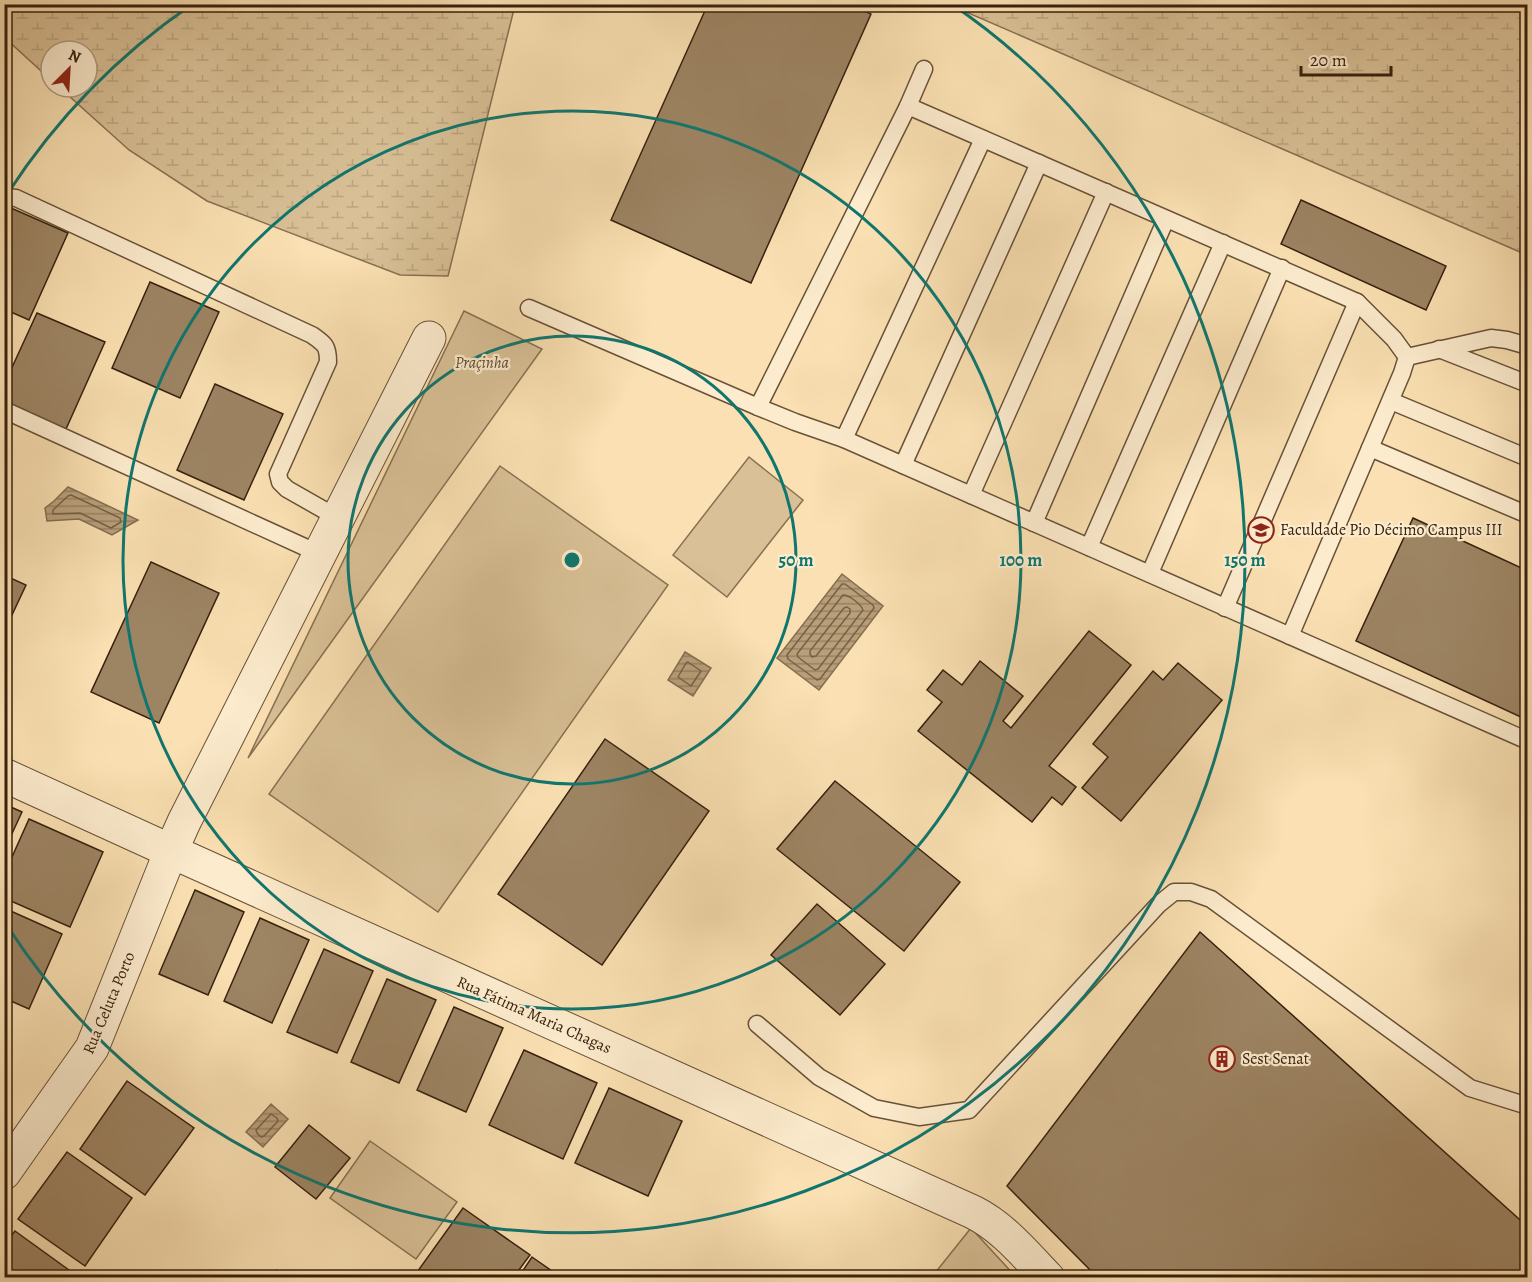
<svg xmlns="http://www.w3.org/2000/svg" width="1532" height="1282" font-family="Alegreya,serif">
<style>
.green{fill:#d9c096;stroke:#887052;stroke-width:1.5}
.wetland{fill:url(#wetland-marsh);stroke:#887052;stroke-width:1.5}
.water{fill:url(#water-rules);stroke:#856d4f;stroke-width:1.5}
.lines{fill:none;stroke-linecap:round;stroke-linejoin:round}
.shore{stroke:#786044;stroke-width:1.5}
.building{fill:#9d8463;stroke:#38210e;stroke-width:1.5}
.lane-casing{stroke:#685137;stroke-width:19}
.street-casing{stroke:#685137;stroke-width:35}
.lane{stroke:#fcebcd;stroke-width:16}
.street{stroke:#fcebcd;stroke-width:33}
.ring{fill:none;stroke:#0f766e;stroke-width:3}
.labels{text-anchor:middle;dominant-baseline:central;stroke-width:4.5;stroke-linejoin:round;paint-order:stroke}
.park-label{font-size:16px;font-style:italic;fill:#604930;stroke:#fcebcd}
.poi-label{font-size:16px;fill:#38210e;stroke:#fcebcd;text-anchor:start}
.street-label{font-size:16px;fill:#38210e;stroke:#fcebcd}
.centre{fill:#0f766e;stroke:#fcebcd;stroke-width:3}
.ring-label{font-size:18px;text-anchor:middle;font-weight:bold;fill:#0f766e;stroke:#fcebcd;stroke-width:4.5;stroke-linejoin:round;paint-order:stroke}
</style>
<defs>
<pattern id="wetland-marsh" width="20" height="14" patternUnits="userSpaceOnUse" patternTransform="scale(1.5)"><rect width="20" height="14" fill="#d9c096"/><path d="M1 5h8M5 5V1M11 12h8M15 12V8" fill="none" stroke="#bba580"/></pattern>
<pattern id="water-rules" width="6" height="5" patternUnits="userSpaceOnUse" patternTransform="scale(1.5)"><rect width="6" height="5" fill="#b89f7a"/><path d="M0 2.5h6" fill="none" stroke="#978162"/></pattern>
</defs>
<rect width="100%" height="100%" fill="#fae0b2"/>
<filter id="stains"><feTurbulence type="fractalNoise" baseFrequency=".00333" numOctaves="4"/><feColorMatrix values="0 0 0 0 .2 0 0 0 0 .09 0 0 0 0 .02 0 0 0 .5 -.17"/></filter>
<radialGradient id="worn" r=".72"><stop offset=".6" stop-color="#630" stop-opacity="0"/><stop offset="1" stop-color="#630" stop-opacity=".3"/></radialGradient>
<g class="green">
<polygon points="464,311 542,349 248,758"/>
<polygon points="749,457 803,500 727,597 673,555"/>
<polygon points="500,466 668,585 438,912 269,794"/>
<polygon points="370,1141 457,1202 416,1259 330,1198"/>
<polygon points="971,1228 1016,1277 931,1278"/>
</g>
<g class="wetland">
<polygon points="5,4 515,5 448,276 400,275 207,201 129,150 59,87 87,87 87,51 51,51 51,80 5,38"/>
<polygon points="950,5 1527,5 1527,255"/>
</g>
<g class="water">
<polygon points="68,487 138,520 112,535 79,519 47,521 45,508 54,501"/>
<polygon points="842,574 883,606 819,690 777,658"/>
<polygon points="685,652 711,668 693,696 668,680"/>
<polygon points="271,1104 288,1119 263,1147 246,1132"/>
</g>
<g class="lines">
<g class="shore">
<polygon points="71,495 120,518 121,522 111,528 80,513 53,514 53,510 68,496"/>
<polygon points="842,584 845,584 873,605 874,608 820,679 817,680 788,659 787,655"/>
<path d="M843,595C849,595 861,604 863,610L818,669L815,670L798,657L797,654Z"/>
<polygon points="847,607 850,609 850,613 816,656 812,657 810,654 810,651 844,608"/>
<polygon points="688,662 701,671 691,686 678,677 686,663"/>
<polygon points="271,1114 277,1118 278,1121 264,1136 261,1137 257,1133 256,1130"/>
</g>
</g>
<g class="building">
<polygon points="708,4 850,4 871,14 751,283 611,220"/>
<polygon points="1301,200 1446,266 1426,310 1281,244"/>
<polygon points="4,205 68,233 29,320 4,309"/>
<polygon points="150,282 219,312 180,398 112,368"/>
<polygon points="37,313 105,342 66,429 4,402 4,385"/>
<polygon points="215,384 283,414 244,500 177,470"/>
<polygon points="1413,518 1528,571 1528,709 1523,718 1356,641"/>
<polygon points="151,562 219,593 159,723 91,692"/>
<polygon points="4,575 26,585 4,632"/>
<polygon points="1089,631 1131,665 1049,766 1076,787 1062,805 1052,797 1032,822 918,731 942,702 927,690 943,670 962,685 980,661 1023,696 1003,721 1011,728"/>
<polygon points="1178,663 1222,700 1121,821 1082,788 1108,757 1093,744 1153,671 1163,680"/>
<polygon points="605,739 709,811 602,965 498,894"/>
<polygon points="835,781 960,882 904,951 777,849"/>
<polygon points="4,804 22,812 4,851"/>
<polygon points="29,819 103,852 70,927 4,898 4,875"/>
<polygon points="195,890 244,912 208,995 159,974"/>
<polygon points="817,904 885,964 840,1015 771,955"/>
<polygon points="4,908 62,934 29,1009 4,998"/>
<polygon points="260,918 309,940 272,1023 224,1001"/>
<polygon points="1200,932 1528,1227 1528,1278 1098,1278 1007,1186"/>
<polygon points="324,949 373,971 337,1053 287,1032"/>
<polygon points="387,979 436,1000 399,1083 351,1062"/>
<polygon points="454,1007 503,1028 466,1112 417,1090"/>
<polygon points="524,1050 597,1083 563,1159 489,1125"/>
<polygon points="127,1081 194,1128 145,1195 80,1149"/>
<polygon points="609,1088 682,1121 648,1196 575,1163"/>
<polygon points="309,1125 350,1158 316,1199 275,1167"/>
<polygon points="67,1152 132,1198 85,1266 18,1219"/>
<polygon points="463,1208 530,1255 513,1278 418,1278 415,1275"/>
<polygon points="15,1231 80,1278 4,1278 4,1245"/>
<polygon points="532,1257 562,1278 518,1278"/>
<polygon points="277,1270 287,1278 272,1278"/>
</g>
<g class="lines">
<g class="lane-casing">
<g id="lane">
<polyline points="924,69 908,106 758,407 795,422 844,439 1528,741"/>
<polyline points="908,106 1357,302 1394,339 1407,357 1491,338 1507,340 1528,346"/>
<path d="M4,197L16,198L312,335C325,344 328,346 328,362L278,474L280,482L287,489L338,518"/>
<polyline points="529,308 758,407"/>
<polyline points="1439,349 1528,384"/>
<polyline points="1391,401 1528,458"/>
<polyline points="4,410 320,554"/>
<polyline points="844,439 983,139"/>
<polyline points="1370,448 1528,515"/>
<polyline points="903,465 1039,163"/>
<polyline points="971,495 1106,192"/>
<polyline points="1034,523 1166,219"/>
<polyline points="1089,547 1223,243"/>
<polyline points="1150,573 1282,268"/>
<polyline points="1225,608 1357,302"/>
<polyline points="1290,636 1402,373 1407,357"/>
<polyline points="757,1024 819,1077 874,1108 919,1117 969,1110 1158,905 1174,892 1191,892 1211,899 1470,1088 1528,1106"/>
</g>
</g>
<g class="street-casing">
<g id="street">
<path d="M4,775L186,858L973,1212C1003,1227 1025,1254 1048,1278"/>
<polyline points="4,1173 92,1048 171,851 184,822 429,338"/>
</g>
</g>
<use href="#lane" class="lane"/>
<use href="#street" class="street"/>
</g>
<g class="ring">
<circle cx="572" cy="560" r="224"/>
<circle cx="572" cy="560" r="449"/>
<path d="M8 193A673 673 0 0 1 191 5M953 5A673 673 0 1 1 8 927"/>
</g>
<defs>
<g id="university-ring" transform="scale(1.35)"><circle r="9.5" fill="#fcebcd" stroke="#8f2418" stroke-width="1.5"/><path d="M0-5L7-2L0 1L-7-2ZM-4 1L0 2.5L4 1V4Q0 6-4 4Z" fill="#8f2418"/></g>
<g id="building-ring" transform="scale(1.35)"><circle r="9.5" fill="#fcebcd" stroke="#8f2418" stroke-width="1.5"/><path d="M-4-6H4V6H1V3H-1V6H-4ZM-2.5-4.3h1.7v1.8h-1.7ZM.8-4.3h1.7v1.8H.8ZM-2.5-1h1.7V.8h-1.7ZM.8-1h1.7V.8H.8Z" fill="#8f2418"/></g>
</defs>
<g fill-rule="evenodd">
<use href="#university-ring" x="1261" y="530"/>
<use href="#building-ring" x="1222" y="1059"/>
</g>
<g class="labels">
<g class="park-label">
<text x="482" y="363">Praçinha</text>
</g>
<g class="poi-label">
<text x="1280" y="530">Faculdade Pio Décimo Campus III</text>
<text x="1242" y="1059">Sest Senat</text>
</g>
<g class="street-label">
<text transform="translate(109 1003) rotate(-67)">Rua Celuta Porto</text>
<text transform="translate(534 1015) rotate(24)">Rua Fátima Maria Chagas</text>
</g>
</g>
<circle cx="572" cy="560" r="9" class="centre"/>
<g class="ring-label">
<text x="796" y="566">50 m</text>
<text x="1021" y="566">100 m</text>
<text x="1245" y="566">150 m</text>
</g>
<rect width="1532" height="1282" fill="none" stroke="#fae0b2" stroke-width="24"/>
<rect x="6" y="6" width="1520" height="1270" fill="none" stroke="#38210e" stroke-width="3"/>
<rect x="12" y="12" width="1508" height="1258" fill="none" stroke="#38210e" stroke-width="1.5"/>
<g transform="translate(69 69) rotate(24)"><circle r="28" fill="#fcebcd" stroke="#ae9a81" stroke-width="1.5"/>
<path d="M0-4.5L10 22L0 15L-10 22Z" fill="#8f2418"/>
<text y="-9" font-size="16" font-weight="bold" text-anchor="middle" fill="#38210e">N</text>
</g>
<path d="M1301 66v9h90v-9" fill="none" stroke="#38210e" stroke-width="3"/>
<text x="1310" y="66" font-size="18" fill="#38210e" stroke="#fcebcd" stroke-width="4.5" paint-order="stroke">20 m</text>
<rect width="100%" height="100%" filter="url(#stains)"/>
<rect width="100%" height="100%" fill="url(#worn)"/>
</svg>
